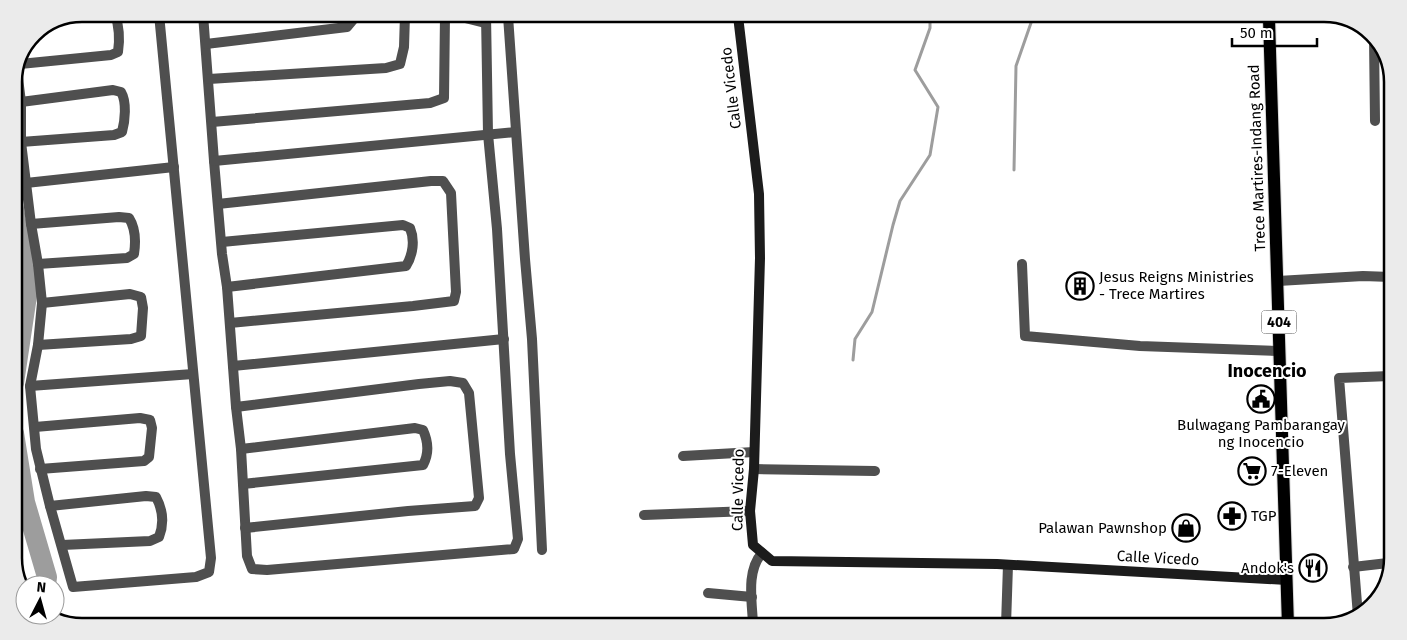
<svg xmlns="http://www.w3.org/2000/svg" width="1407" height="640" font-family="'Fira Sans',sans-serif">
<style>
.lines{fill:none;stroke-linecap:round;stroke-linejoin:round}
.stream{stroke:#9d9d9d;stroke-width:3}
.river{stroke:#9d9d9d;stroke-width:20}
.primary-casing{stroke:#dbdbdb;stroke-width:14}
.street{stroke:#4f4f4f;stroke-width:10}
.secondary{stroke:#1c1c1c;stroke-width:10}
.primary{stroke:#000;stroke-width:12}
.labels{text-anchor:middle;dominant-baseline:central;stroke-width:4;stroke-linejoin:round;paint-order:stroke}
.shield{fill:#fff;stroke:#4c4c4c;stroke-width:1}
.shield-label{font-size:14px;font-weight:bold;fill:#000}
.street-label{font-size:15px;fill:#000;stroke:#fff}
.poi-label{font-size:15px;fill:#000;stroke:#fff;text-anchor:start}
.quarter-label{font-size:18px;font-weight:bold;fill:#000;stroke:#fff}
.rim{fill:none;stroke:#000;stroke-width:2.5}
</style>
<rect width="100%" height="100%" fill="#fff"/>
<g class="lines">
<g class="stream">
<polyline points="1014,170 1016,66 1032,20 1031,18"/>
<polyline points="853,360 855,339 872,312 893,225 900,201 930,155 938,107 915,70 930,28 930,17"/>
</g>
<g class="river">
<polyline points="14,209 28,289 14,383"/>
<polyline points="14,433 25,502 47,577 46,585"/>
</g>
<g class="primary-casing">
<polyline id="primary" points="1269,19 1288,626"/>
</g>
<g class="street">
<polyline points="203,14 214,161 222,254 227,287 236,407 241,449 247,556 252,569 267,570 514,549 518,539 510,454 497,229 488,134 486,15"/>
<polyline points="453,15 485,23"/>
<polyline points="508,16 525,259 532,339 542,550"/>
<polyline points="1374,38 1375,121"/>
<polyline points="206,44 347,27 357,15"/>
<path d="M20,64L111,55L118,52C120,39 119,26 115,14"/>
<polyline points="17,70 21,102 21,142 31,224 38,264 42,303 38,345 30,386 36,449 50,506 73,587 196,577 209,572 211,558 159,14"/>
<polyline points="209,79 386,68 400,64 404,47 405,15"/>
<path d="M21,102L113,90L121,92C127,102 125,121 122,132L114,135L21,142"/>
<polyline points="212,122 430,103 444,98 445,15"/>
<polyline points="214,161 516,132"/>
<polyline points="26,183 174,167"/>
<polyline points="218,204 431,181 443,181 451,193 456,292 454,301 413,306 230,323"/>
<path d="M31,224L119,217L129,218C136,229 136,241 134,254L127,258L38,264"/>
<path d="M222,242L403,225L410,228C415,240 413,255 406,266L227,287"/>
<polyline points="1022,264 1025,336 1140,346 1280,351"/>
<polyline points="1278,281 1363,276 1391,277"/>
<polyline points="38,345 131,339 141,336 143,308 141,297 130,294 42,303"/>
<polyline points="233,366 504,339"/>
<polyline points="30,386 193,374"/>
<polyline points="236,407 419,384 450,381 463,383 469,393 479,498 475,506 408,511 245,528"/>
<polyline points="35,427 140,418 150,420 152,428 149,457 144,461 40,469"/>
<path d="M241,449L415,428L423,430C428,441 429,454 423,465L243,484"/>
<polyline points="683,456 754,452"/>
<polyline points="754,469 875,471"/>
<path d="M50,506L146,496L156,497C163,510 164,524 159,537L150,541L62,545"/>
<polyline points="644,515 750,511"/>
<polyline points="1353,567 1388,563"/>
<polyline points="708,593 752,597"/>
<polyline points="1358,616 1339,378 1390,376"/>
<path d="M753,624C752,601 746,571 762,553"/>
<polyline points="1006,625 1008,565"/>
<polyline points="1304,626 1339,622"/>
</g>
<polyline class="secondary" points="738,16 759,194 760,258 754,469 750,511 753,545 772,561 997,564 1287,580"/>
<use href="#primary" class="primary"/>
</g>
<defs>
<g id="building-ring" transform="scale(1.4375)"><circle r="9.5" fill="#fff" stroke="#000" stroke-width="1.5"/><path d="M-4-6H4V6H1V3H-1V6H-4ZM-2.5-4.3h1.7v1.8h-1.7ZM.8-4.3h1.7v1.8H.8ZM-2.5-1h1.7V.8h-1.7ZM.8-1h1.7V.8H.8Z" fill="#000"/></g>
<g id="civic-ring" transform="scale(1.4375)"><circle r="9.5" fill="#fff" stroke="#000" stroke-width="1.5"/><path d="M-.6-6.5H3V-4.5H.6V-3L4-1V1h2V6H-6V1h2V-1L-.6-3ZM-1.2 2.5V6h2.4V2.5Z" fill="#000"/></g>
<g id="supermarket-ring" transform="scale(1.4375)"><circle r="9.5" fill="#fff" stroke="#000" stroke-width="1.5"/><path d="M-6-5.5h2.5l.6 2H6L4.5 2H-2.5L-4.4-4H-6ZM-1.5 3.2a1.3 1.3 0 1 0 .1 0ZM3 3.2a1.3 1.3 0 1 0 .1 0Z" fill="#000"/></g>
<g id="pharmacy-ring" transform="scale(1.4375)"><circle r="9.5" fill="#fff" stroke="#000" stroke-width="1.5"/><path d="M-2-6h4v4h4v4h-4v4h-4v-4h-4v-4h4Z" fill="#000"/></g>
<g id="shop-ring" transform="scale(1.4375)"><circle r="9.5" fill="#fff" stroke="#000" stroke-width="1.5"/><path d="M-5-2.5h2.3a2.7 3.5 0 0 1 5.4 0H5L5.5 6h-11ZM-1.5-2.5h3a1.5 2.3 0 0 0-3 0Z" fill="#000"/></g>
<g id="restaurant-ring" transform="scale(1.4375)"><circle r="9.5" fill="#fff" stroke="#000" stroke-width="1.5"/><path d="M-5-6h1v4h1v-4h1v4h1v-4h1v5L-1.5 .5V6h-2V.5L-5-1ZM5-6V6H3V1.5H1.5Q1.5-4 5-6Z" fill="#000"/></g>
</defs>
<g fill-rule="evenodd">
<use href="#building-ring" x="1080" y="286"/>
<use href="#civic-ring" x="1261" y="399"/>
<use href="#supermarket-ring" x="1252" y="471"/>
<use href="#pharmacy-ring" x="1232" y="516"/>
<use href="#shop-ring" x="1186" y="528"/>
<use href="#restaurant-ring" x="1313" y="568"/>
</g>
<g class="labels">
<rect class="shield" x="1261.5" y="310.5" width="35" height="23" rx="4"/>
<g class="shield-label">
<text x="1279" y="322">404</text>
</g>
<g class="street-label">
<text transform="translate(731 88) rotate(-97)">Calle Vicedo</text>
<text transform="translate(1257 158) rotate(-92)">Trece Martires-Indang Road</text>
<text transform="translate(738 490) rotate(-89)">Calle Vicedo</text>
<text transform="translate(1158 558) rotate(3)">Calle Vicedo</text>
</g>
<g class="poi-label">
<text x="1099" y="277">Jesus Reigns Ministries<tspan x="1099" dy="17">- Trece Martires</tspan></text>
<text x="1261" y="425" text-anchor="middle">Bulwagang Pambarangay<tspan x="1261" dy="17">ng Inocencio</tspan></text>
<text x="1271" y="471">7-Eleven</text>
<text x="1251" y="516">TGP</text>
<text x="1167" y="528" text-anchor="end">Palawan Pawnshop</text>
<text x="1294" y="568" text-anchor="end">Andok's</text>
</g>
<g class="quarter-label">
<text x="1267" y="371">Inocencio</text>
</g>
</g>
<path d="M0 0H1407V640H0ZM82 22H1324A60 60 0 0 1 1384 82V558A60 60 0 0 1 1324 618H82A60 60 0 0 1 22 558V82A60 60 0 0 1 82 22Z" fill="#ebebeb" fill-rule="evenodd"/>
<path class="rim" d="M82 22H1324A60 60 0 0 1 1384 82V558A60 60 0 0 1 1324 618H82A60 60 0 0 1 22 558V82A60 60 0 0 1 82 22Z"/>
<g transform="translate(40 600) rotate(6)"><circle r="24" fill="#ffffff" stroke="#999999"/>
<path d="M0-4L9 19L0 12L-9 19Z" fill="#000000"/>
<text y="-8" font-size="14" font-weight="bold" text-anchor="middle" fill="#000000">N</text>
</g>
<path d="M1232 38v8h85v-8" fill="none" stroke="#000000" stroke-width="2.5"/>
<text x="1240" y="38" font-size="15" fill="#000000" stroke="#ffffff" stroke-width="4" paint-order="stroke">50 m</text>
</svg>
